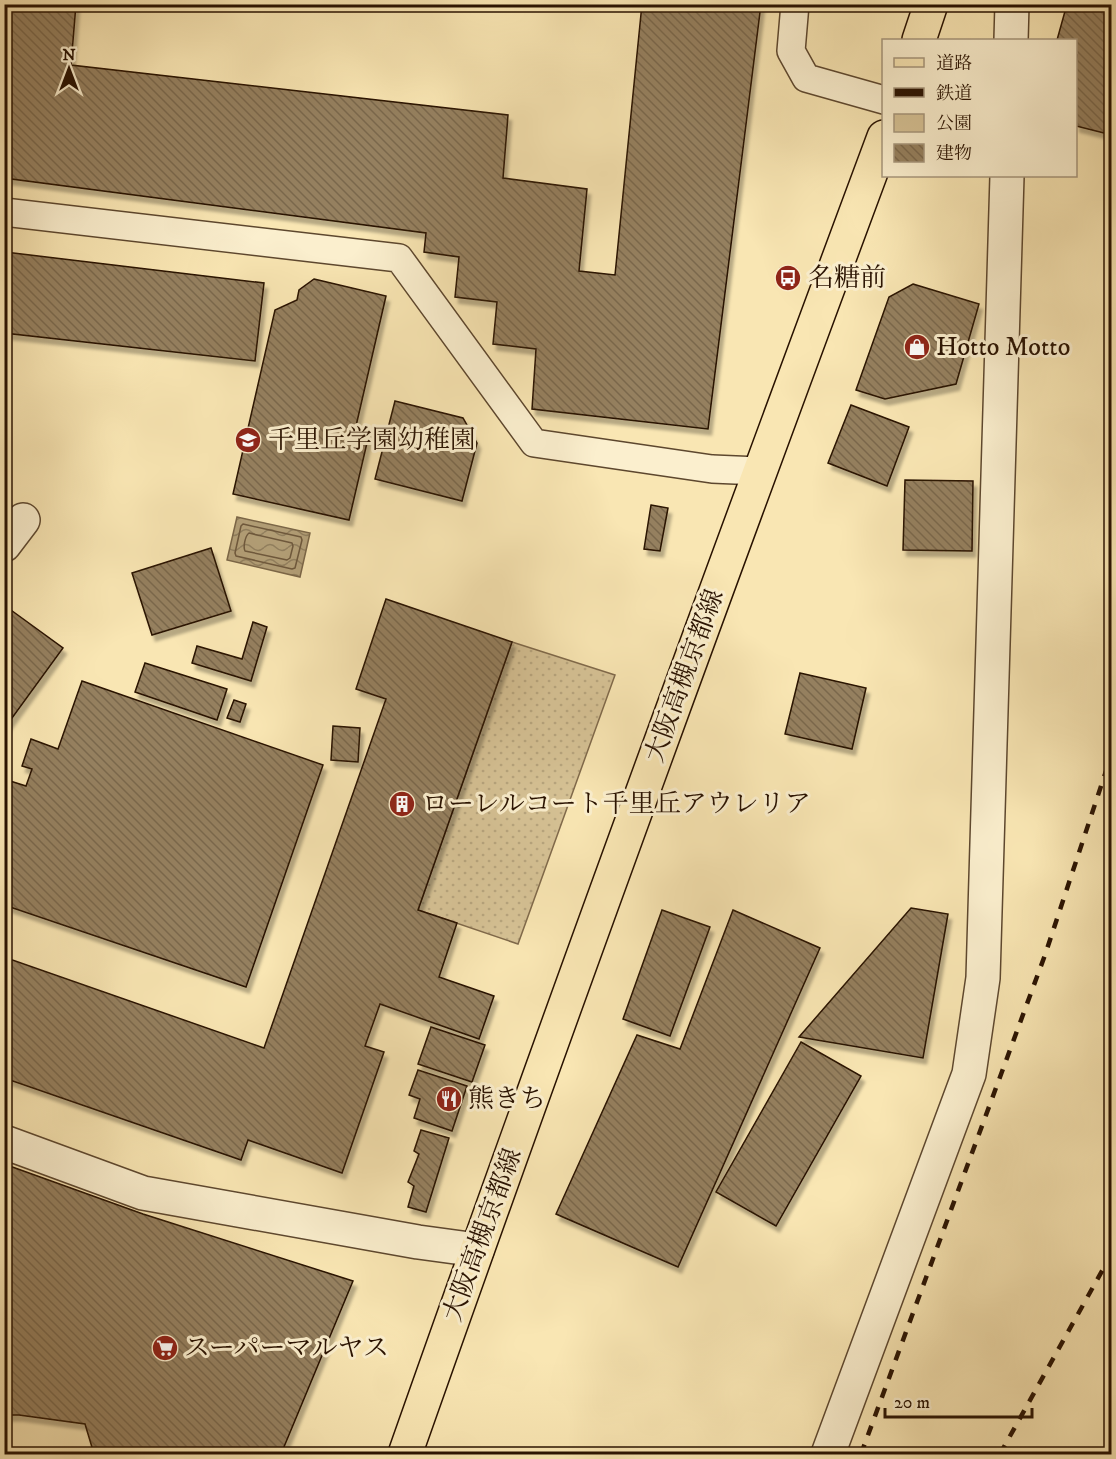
<svg xmlns="http://www.w3.org/2000/svg" width="1116" height="1459" font-family="'IM FELL DW Pica','Noto Serif JP',serif">
<style>
.green{fill:url(#green-dots);stroke:#806a4b;stroke-width:1.5}
.water{fill:url(#water-waves);stroke:#7b6647;stroke-width:1.5}
.lines{fill:none;stroke-linecap:round;stroke-linejoin:round}
.shore{stroke:#6e583c;stroke-width:1.5}
.building{fill:url(#building-back-hatch);stroke:#291201;stroke-width:1.5;filter:url(#shadow)}
.lane-casing{stroke:#5d472e;stroke-width:30}
.street-casing{stroke:#5d472e;stroke-width:36}
.primary-casing{stroke:#291201;stroke-width:36}
.lane{stroke:#fbefce;stroke-width:27}
.street{stroke:#fbefce;stroke-width:33}
.primary{stroke:#f9e6b3;stroke-width:33}
.rail{stroke:#291201;stroke-width:4.5;stroke-dasharray:10 10;stroke-linecap:butt}
.labels{text-anchor:middle;dominant-baseline:central;stroke-width:6;stroke-linejoin:round;paint-order:stroke}
.poi-label{font-size:26px;fill:#291201;stroke:#fbefce;text-anchor:start}
.street-label{font-size:26px;fill:#291201;stroke:#fbefce}
</style>
<defs>
<pattern id="green-dots" width="8" height="8" patternUnits="userSpaceOnUse" patternTransform="scale(1.5)"><rect width="8" height="8" fill="#d6c295"/><path d="M2 2h.1M6 6h.1" fill="none" stroke="#b8a67f" stroke-width="1.8" stroke-linecap="round"/></pattern>
<pattern id="water-waves" width="16" height="10" patternUnits="userSpaceOnUse" patternTransform="scale(1.5)"><rect width="16" height="10" fill="#b29e76"/><path d="M0 5q4-4 8 0t8 0" fill="none" stroke="#917f5e"/></pattern>
<pattern id="building-back-hatch" width="6" height="6" patternUnits="userSpaceOnUse" patternTransform="scale(1.5)"><rect width="6" height="6" fill="#95805e"/><path d="M-1 5l2 2M0 0l6 6M5-1l2 2" fill="none" stroke="#7a674b"/></pattern>
<filter id="shadow"><feDropShadow dx="3.5" dy="6" stdDeviation="1.5" flood-color="#0004"/></filter>
</defs>
<rect width="100%" height="100%" fill="#f9e6b3"/>
<filter id="stains"><feTurbulence type="fractalNoise" baseFrequency=".00333" numOctaves="4"/><feColorMatrix values="0 0 0 0 .2 0 0 0 0 .09 0 0 0 0 .02 0 0 0 .5 -.17"/></filter>
<radialGradient id="worn" r=".72"><stop offset=".6" stop-color="#630" stop-opacity="0"/><stop offset="1" stop-color="#630" stop-opacity=".3"/></radialGradient>
<polygon class="green" points="512,642 615,675 518,944 418,910"/>
<polygon class="water" points="237,517 310,533 300,577 227,560"/>
<g class="lines">
<g class="shore">
<polygon points="243,524 301,537 302,540 295,568 292,569 236,556 235,553 241,526"/>
<path d="M249,533L292,543L293,546L290,558L287,560L245,551C243,547 245,536 249,533Z"/>
</g>
</g>
<g class="building">
<polygon points="4,4 76,4 71,65 508,115 503,178 587,189 579,271 615,275 642,4 761,4 708,429 532,409 536,349 493,344 497,302 455,297 459,257 424,252 426,233 4,178"/>
<polygon points="1067,4 1112,4 1112,135 1076,126 1076,63 1077,55 1076,55 1076,40 1057,40"/>
<polygon points="5,252 264,283 255,361 4,333"/>
<polygon points="314,279 386,296 356,426 370,430 349,520 233,494 275,310 297,300 299,290"/>
<polygon points="913,284 979,304 956,384 885,399 856,390 889,297"/>
<polygon points="395,401 463,418 477,443 462,501 375,479"/>
<polygon points="851,405 909,427 887,486 828,463"/>
<polygon points="905,480 973,481 972,551 903,550"/>
<polygon points="651,505 668,508 660,551 644,549"/>
<polygon points="211,548 231,611 152,635 132,573"/>
<polygon points="386,599 512,642 418,910 457,923 439,977 494,996 479,1039 380,1004 365,1046 384,1052 342,1173 248,1140 241,1160 4,1078 4,957 264,1048 386,699 356,689"/>
<polygon points="4,605 63,648 4,729"/>
<polygon points="253,622 267,627 251,681 192,663 197,646 242,659"/>
<polygon points="145,663 227,689 217,720 135,692"/>
<polygon points="800,673 866,688 852,749 785,734"/>
<polygon points="82,681 323,765 246,987 4,905 4,779 26,786 32,769 22,766 31,739 58,749"/>
<polygon points="234,700 246,704 240,722 227,718"/>
<polygon points="333,726 360,728 358,762 331,760"/>
<polygon points="911,908 948,914 923,1058 799,1037"/>
<polygon points="662,910 710,927 670,1036 623,1019"/>
<polygon points="733,910 820,948 678,1267 556,1214 637,1035 680,1049"/>
<polygon points="431,1027 485,1045 472,1082 418,1064"/>
<polygon points="801,1042 861,1076 776,1226 716,1192"/>
<polygon points="418,1070 467,1086 452,1131 414,1118 420,1099 409,1095"/>
<polygon points="421,1130 449,1138 426,1212 408,1207 414,1186 408,1182 419,1154 414,1151"/>
<polygon points="4,1164 143,1214 353,1281 281,1454 94,1454 85,1424 19,1415 4,1415"/>
<polygon points="78,1452 78,1454 43,1454 43,1453"/>
</g>
<g class="lines">
<g class="lane-casing">
<g id="lane">
<polyline points="795,4 791,51 806,78 884,100"/>
<polyline points="4,212 399,258 534,443 712,469 759,471"/>
</g>
</g>
<g class="street-casing">
<g id="street">
<polyline points="1011,40 1012,4"/>
<polyline points="4,545 23,520"/>
<polyline points="4,1142 143,1193 418,1242 477,1250"/>
<polyline points="828,1454 969,1074 983,978 1007,176"/>
</g>
</g>
<g class="primary-casing">
<g id="primary">
<polyline points="919,40 931,4"/>
<path d="M405,1454C560,1014 721,575 884,137"/>
</g>
</g>
<use href="#lane" class="lane"/>
<use href="#street" class="street"/>
<use href="#primary" class="primary"/>
<g class="rail">
<polyline points="861,1454 1045,955 1112,753"/>
<polyline points="1000,1454 1112,1253"/>
</g>
</g>
<defs>
<g id="bus-disc" transform="scale(1.35)"><circle r="9.5" fill="#8f2418" stroke="#fbefce"/><path d="M-5-6H5V4H4V6H2V4H-2V6H-4V4H-5ZM-3.5-4V0h7V-4ZM-3.5 1.2v1.5H-2V1.2ZM2 1.2v1.5H3.5V1.2Z" fill="#fff"/></g>
<g id="shop-disc" transform="scale(1.35)"><circle r="9.5" fill="#8f2418" stroke="#fbefce"/><path d="M-5-2.5h2.3a2.7 3.5 0 0 1 5.4 0H5L5.5 6h-11ZM-1.5-2.5h3a1.5 2.3 0 0 0-3 0Z" fill="#fff"/></g>
<g id="school-disc" transform="scale(1.35)"><circle r="9.5" fill="#8f2418" stroke="#fbefce"/><path d="M0-5L7-2L0 1L-7-2ZM-4 1L0 2.5L4 1V4Q0 6-4 4Z" fill="#fff"/></g>
<g id="building-disc" transform="scale(1.35)"><circle r="9.5" fill="#8f2418" stroke="#fbefce"/><path d="M-4-6H4V6H1V3H-1V6H-4ZM-2.5-4.3h1.7v1.8h-1.7ZM.8-4.3h1.7v1.8H.8ZM-2.5-1h1.7V.8h-1.7ZM.8-1h1.7V.8H.8Z" fill="#fff"/></g>
<g id="restaurant-disc" transform="scale(1.35)"><circle r="9.5" fill="#8f2418" stroke="#fbefce"/><path d="M-5-6h1v4h1v-4h1v4h1v-4h1v5L-1.5 .5V6h-2V.5L-5-1ZM5-6V6H3V1.5H1.5Q1.5-4 5-6Z" fill="#fff"/></g>
<g id="supermarket-disc" transform="scale(1.35)"><circle r="9.5" fill="#8f2418" stroke="#fbefce"/><path d="M-6-5.5h2.5l.6 2H6L4.5 2H-2.5L-4.4-4H-6ZM-1.5 3.2a1.3 1.3 0 1 0 .1 0ZM3 3.2a1.3 1.3 0 1 0 .1 0Z" fill="#fff"/></g>
</defs>
<g fill-rule="evenodd">
<use href="#bus-disc" x="788" y="278"/>
<use href="#shop-disc" x="917" y="347"/>
<use href="#school-disc" x="248" y="440"/>
<use href="#building-disc" x="402" y="804"/>
<use href="#restaurant-disc" x="449" y="1099"/>
<use href="#supermarket-disc" x="165" y="1348"/>
</g>
<g class="labels">
<g class="poi-label">
<text x="808" y="278">名糖前</text>
<text x="936" y="347">Hotto Motto</text>
<text x="268" y="440">千里丘学園幼稚園</text>
<text x="422" y="804">ローレルコート千里丘アウレリア</text>
<text x="468" y="1099">熊きち</text>
<text x="184" y="1348">スーパーマルヤス</text>
</g>
<g class="street-label">
<text transform="translate(685 676) rotate(-70)">大阪高槻京都線</text>
<text transform="translate(483 1235) rotate(-70)">大阪高槻京都線</text>
</g>
</g>
<rect width="1116" height="1459" fill="none" stroke="#f9e6b3" stroke-width="24"/>
<rect x="6" y="6" width="1104" height="1447" fill="none" stroke="#291201" stroke-width="3"/>
<rect x="12" y="12" width="1092" height="1435" fill="none" stroke="#291201" stroke-width="1.5"/>
<rect x="882" y="39" width="195" height="138" fill="#fbefce" stroke="#a7977c" stroke-width="1.5"/>
<rect x="894" y="58" width="30" height="9" fill="#f9e6b3" stroke="#a7977c" stroke-width="1.5"/>
<text x="936" y="69" font-size="18" fill="#291201">道路</text>
<rect x="894" y="88" width="30" height="9" fill="#291201" stroke="#a7977c" stroke-width="1.5"/>
<text x="936" y="99" font-size="18" fill="#291201">鉄道</text>
<rect x="894" y="114" width="30" height="18" fill="#d6c295" stroke="#a7977c" stroke-width="1.5"/>
<text x="936" y="129" font-size="18" fill="#291201">公園</text>
<rect x="894" y="144" width="30" height="18" fill="url(#building-back-hatch)" stroke="#a7977c" stroke-width="1.5"/>
<text x="936" y="159" font-size="18" fill="#291201">建物</text>
<g transform="translate(69 69)" stroke="#fbefce" stroke-width="4.5" paint-order="stroke">
<path d="M0-4.5L10 22L0 15L-10 22Z" fill="#291201"/>
<text y="-9" font-size="16" font-weight="bold" text-anchor="middle" fill="#291201">N</text>
</g>
<path d="M885 1408v9h147v-9" fill="none" stroke="#291201" stroke-width="3"/>
<text x="894" y="1408" font-size="18" fill="#291201" stroke="#fbefce" stroke-width="4.5" paint-order="stroke">20 m</text>
<rect width="100%" height="100%" filter="url(#stains)"/>
<rect width="100%" height="100%" fill="url(#worn)"/>
</svg>
